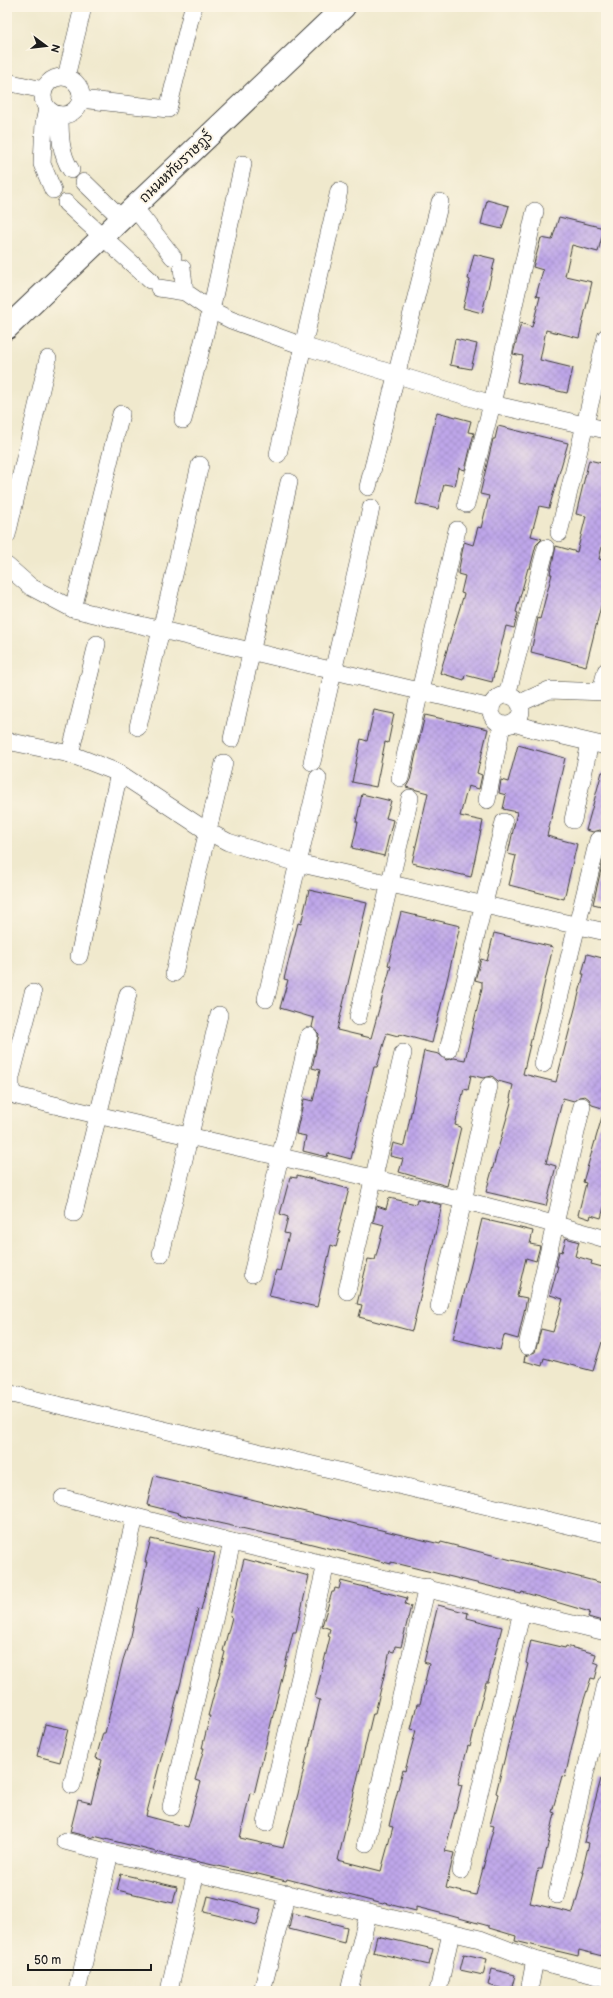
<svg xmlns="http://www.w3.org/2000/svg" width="613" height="1998" font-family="'Balsamiq Sans','Playpen Sans Thai',sans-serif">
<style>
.building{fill:url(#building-cross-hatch)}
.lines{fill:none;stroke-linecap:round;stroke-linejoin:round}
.street-casing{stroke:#3c3b37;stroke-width:18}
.secondary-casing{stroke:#3c3b37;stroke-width:24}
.street{stroke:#fff;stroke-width:17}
.secondary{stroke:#fff;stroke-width:22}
.labels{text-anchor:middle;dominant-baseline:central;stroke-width:4;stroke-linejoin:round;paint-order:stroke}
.street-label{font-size:14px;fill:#1c1c1c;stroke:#fcf5e5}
</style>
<defs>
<pattern id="building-cross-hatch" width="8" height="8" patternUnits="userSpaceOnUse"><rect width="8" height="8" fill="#bea6e9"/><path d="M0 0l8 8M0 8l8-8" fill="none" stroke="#a38ec7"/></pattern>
</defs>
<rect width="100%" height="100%" fill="#fcf5e5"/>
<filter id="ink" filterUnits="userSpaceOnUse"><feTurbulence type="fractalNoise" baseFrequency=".025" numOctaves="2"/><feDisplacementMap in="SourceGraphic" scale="8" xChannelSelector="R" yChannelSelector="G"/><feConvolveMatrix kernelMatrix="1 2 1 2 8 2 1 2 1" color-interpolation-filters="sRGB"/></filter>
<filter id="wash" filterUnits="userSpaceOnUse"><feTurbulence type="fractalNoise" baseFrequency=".012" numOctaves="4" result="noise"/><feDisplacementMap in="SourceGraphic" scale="16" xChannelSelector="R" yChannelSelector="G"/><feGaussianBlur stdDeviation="0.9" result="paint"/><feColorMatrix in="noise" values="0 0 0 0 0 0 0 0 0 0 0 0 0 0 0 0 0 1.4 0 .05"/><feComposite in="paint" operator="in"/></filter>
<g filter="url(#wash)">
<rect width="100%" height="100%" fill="#f0e9cd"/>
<g id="blocks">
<g class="building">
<polygon points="487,200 509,206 502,229 481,224"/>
<polygon points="559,217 604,228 598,252 572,245 565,276 592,282 579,338 546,330 540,360 573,368 567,393 517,382 523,356 513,354 521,323 532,327 540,297 536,296 543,270 533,267 541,238 552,240"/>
<polygon points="474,254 495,259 482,313 463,308 470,280 468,279"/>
<polygon points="455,339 477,344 471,369 450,365"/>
<polygon points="437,412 471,421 468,432 474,433 465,470 459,468 455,486 444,484 438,509 416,504"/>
<polygon points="498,426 568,443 549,508 539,506 531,536 542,539 536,545 530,568 528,568 516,612 518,613 514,628 506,626 492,682 465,675 464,680 440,673 464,594 461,593 465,576 458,574 464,542 473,545 478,527 481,528 489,496 480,494 493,439 495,439"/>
<polygon points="589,460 606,464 606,531 599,559 606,561 606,586 586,666 531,652 538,618 540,619 552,574 550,574 556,546 577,552 586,516 576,514"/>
<polygon points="374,710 394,714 388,743 385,742 376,787 352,782 361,739 367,741"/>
<polygon points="425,715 488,729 477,773 482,775 479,789 468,786 460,816 483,821 471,877 412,863 428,793 406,787 410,780"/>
<polygon points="518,745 565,758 547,836 577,844 564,899 509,885 516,856 508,854 517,812 503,809 506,795 499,793 501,780 508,782"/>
<polygon points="602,772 606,772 606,834 600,830 593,832 586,830"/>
<polygon points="362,794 391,801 386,818 393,820 384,856 352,848 358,822 356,822"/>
<polygon points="603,861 606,861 606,907 593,904"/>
<polygon points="309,890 367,903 337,1030 371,1038 391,966 388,965 401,912 460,926 432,1043 399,1034 398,1036 387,1033 377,1067 374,1067 351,1159 328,1153 327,1157 303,1151 306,1136 296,1134 304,1099 313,1101 320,1070 312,1068 319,1034 312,1027 314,1018 280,1008 288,980 284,979 298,923 301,924"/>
<polygon points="494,933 553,947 523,1074 556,1082 584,974 582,974 587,954 606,959 606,1109 592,1105 589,1099 585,1096 579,1097 574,1101 563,1098 546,1163 556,1166 546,1206 486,1192 512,1099 510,1098 513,1085 498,1081 492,1076 483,1078 471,1075 468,1090 464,1089 455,1125 461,1127 447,1186 399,1172 403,1159 390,1156 393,1143 404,1146 424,1051 439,1054 446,1060 454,1058 465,1060 482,988 482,982 475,980 481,959 487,961"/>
<polygon points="602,1117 606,1117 606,1200 601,1218 591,1215 590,1219 578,1215 586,1183 583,1182"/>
<polygon points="297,1175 349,1189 338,1231 340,1232 336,1247 331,1245 317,1307 269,1296 276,1270 280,1271 289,1234 284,1233 288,1217 280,1214 290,1177 297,1178"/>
<polygon points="389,1198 416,1204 417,1199 442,1205 412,1331 359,1317 362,1305 357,1304 368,1259 375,1260 384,1225 373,1222 377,1206 386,1209"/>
<polygon points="482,1219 533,1231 530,1244 540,1246 536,1261 526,1258 517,1296 527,1298 518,1339 504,1335 500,1350 453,1339"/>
<polygon points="566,1238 579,1242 575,1256 592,1261 591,1264 606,1268 606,1343 602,1342 593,1371 544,1358 542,1366 524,1361 525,1356 535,1352 541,1329 553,1332 563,1299 550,1295 558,1266 556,1266 559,1251 562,1252"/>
<polygon points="154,1476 440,1544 441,1542 606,1584 606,1622 588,1617 590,1612 522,1592 521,1594 391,1562 391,1564 304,1542 178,1514 179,1513 147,1505"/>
<polygon points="151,1539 215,1553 201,1610 198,1609 182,1678 146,1816 188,1827 201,1782 195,1780 204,1748 202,1748 210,1716 208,1716 225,1652 223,1651 232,1617 230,1616 244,1559 309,1576 296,1632 293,1632 254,1794 250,1793 240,1838 283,1848 298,1794 320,1700 315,1698 330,1637 328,1636 330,1629 322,1626 332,1592 334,1592 335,1588 339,1589 341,1581 407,1598 405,1604 411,1606 401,1647 395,1646 394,1652 390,1651 375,1713 373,1713 338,1860 381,1871 393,1827 389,1826 395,1801 403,1770 405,1771 416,1730 411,1729 417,1704 420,1704 429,1664 424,1662 438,1605 468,1613 467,1618 502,1627 488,1682 486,1682 470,1747 468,1746 458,1784 462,1785 445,1851 454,1853 446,1888 476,1895 494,1826 490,1825 498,1794 496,1793 528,1664 526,1663 531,1640 565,1648 566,1646 596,1654 594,1662 599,1664 595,1679 591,1678 580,1712 565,1777 562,1776 552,1812 555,1813 549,1840 542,1869 538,1869 530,1903 573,1913 584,1872 582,1872 589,1843 584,1842 590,1819 601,1779 606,1780 606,1957 579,1950 578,1956 515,1941 516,1936 489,1928 489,1926 448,1915 416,1907 416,1911 384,1903 383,1904 287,1879 286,1881 254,1873 253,1874 168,1855 94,1836 94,1838 70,1832 78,1800 91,1803 102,1760 96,1758 103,1733 105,1733 123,1660 131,1636 147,1562 145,1562"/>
<polygon points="45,1724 68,1729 60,1762 37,1756"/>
<polygon points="121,1874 177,1887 173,1903 117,1890"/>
<polygon points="208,1896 261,1909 257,1925 204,1912"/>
<polygon points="292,1913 347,1927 344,1943 289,1929"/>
<polygon points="377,1936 433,1949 429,1965 373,1952"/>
<polygon points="464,1954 487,1959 483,1975 460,1970"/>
<polygon points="492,1969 515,1975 511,1991 488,1985"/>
</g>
</g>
</g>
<g filter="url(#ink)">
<use href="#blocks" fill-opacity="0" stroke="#3c3b37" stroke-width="1"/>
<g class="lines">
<g class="street-casing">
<g id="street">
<polyline points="66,77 83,7"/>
<circle cx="62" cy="96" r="19"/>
<polyline points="7,82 43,90"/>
<polyline points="81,99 168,109 193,7"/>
<polyline points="47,109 44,123 42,164 53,190"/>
<path d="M60,115C60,134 60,154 71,170"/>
<polyline points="84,182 122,219"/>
<polyline points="66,203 150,280"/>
<polyline points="134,207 173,257"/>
<polyline points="182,268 185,292"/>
<polyline points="159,288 185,292 211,310 231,320 303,346 492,404 606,430"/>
<polyline points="183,420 211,310 243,164"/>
<polyline points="278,454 339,191"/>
<polyline points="368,487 440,202"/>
<polyline points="466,504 492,404 535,211"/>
<polyline points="559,533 606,337"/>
<polyline points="7,535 48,359"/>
<polyline points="7,566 31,587 73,609 491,708"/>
<polyline points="73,609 121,414"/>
<polyline points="601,690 606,671"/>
<circle cx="506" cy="710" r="15"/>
<polyline points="507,695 546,548"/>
<polyline points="520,703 549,690 606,692"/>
<polyline points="514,723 533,729 606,746"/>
<polyline points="138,727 200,465"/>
<polyline points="232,739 289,482"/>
<polyline points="7,741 70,754 119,773 207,831 228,842 297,863 606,932"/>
<polyline points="70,754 97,644"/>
<polyline points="312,762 371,508"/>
<polyline points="400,778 457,530"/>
<polyline points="487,800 502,725"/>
<polyline points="573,820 590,743"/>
<polyline points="79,956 119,773"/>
<polyline points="174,973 224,763"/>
<path d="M33,993L11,1077V1091L17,1096C213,1144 412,1182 606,1239"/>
<polyline points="266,999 318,778"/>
<polyline points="358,1017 410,798"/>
<polyline points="448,1050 504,822"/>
<polyline points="543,1064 598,840"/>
<polyline points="74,1213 128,994"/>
<polyline points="161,1254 219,1015"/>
<polyline points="252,1274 309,1036"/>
<polyline points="347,1291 403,1053"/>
<polyline points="439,1307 489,1086"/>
<polyline points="527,1346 582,1106"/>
<polyline points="7,1393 606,1534"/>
<polyline points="63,1498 232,1542 606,1632"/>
<polyline points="72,1785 135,1517"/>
<polyline points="171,1807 232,1542"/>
<polyline points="266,1823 326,1564"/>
<polyline points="65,1841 110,1853"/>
<polyline points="366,1843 427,1587"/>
<polyline points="461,1871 522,1611"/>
<polyline points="557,1895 606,1684"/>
<polyline points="77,1991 110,1853 480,1939 535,1960 606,1978"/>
<polyline points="169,1991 196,1872"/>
<polyline points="262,1991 287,1893"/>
<polyline points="349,1991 368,1914"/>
<polyline points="438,1991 451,1933"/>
<polyline points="529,1991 535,1960"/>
</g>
</g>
<g class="secondary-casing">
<polyline id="secondary" points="7,328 344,7"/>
</g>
<use href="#street" class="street"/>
<use href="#secondary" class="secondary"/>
</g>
</g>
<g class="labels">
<g class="street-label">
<text transform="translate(176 167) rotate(-44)">ถนนหทัยราษฎร์</text>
</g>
</g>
<rect width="613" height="1998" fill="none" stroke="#fcf5e5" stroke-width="24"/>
<g transform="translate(46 46) rotate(105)" stroke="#fcf5e5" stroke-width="3" paint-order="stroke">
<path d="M0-3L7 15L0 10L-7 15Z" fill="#1c1c1c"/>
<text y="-6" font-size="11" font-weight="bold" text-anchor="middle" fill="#1c1c1c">N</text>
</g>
<path d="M28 1964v6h123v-6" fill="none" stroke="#1c1c1c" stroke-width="2"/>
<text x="34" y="1964" font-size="12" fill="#1c1c1c" stroke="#fcf5e5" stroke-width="3" paint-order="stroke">50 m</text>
</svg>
